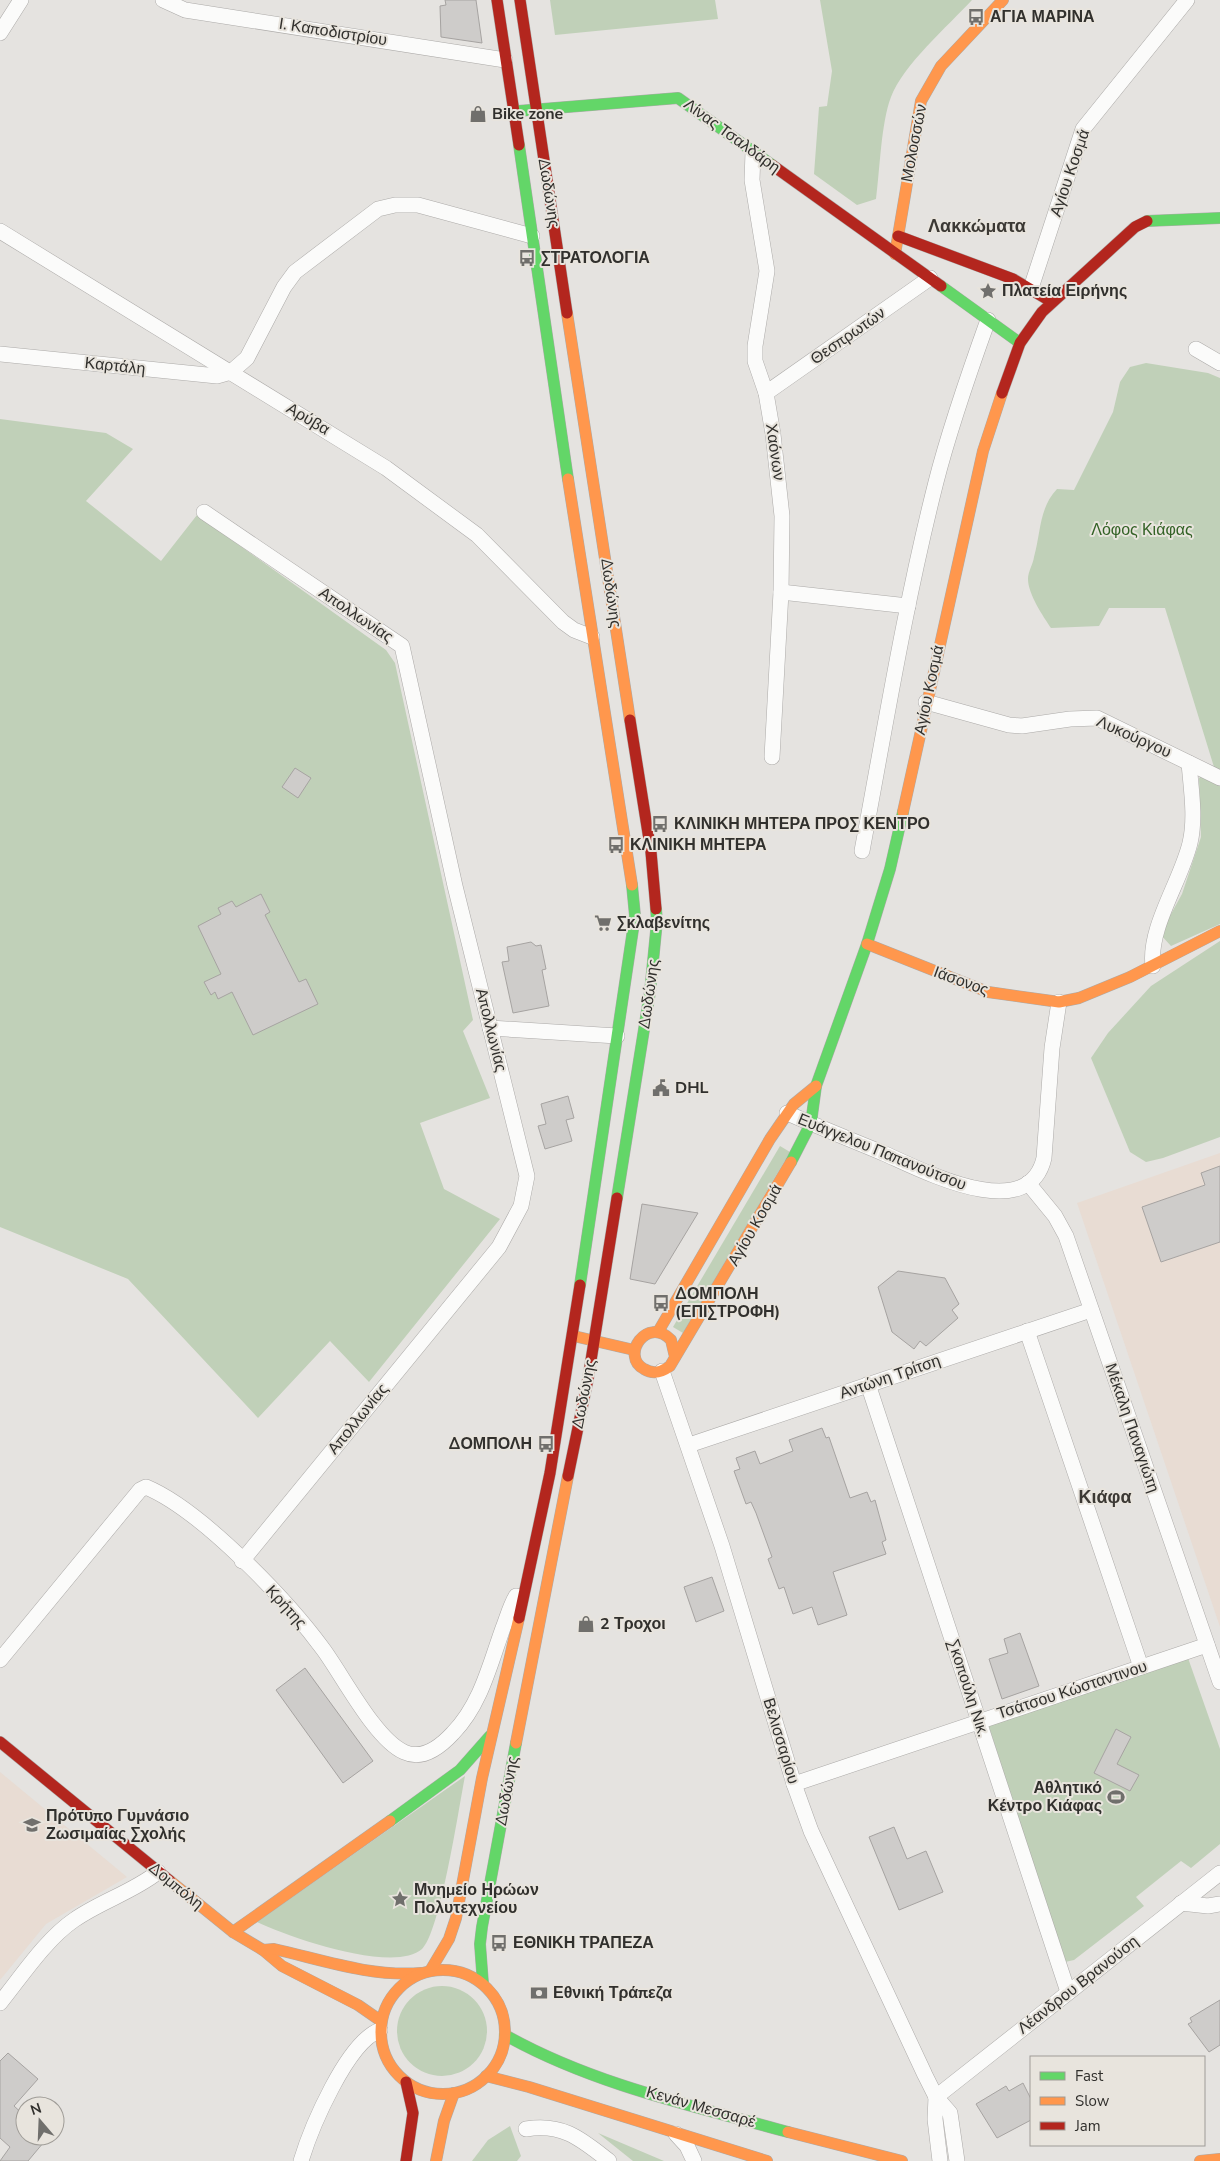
<svg xmlns="http://www.w3.org/2000/svg" width="1220" height="2161" font-family="'Nunito Sans',sans-serif">
<style>
.education{fill:#e8dcd3}
.green{fill:#c0d0b8}
.building{fill:#ceccca;stroke:#a6a3a1}
.lines{fill:none;stroke-linecap:round;stroke-linejoin:round}
.street-casing{stroke:#acaaa8;stroke-width:16}
.fast-casing{stroke:#acaaa8;stroke-width:12}
.slow-casing{stroke:#acaaa8;stroke-width:12}
.jam-casing{stroke:#acaaa8;stroke-width:12}
.street{stroke:#fbfbfa;stroke-width:15}
.fast{stroke:#63d668;stroke-width:11}
.slow{stroke:#ff974d;stroke-width:11}
.jam{stroke:#b3261e;stroke-width:11}
.labels{text-anchor:middle;dominant-baseline:central;stroke-width:4;stroke-linejoin:round;paint-order:stroke}
.poi-label{font-size:16px;font-weight:bold;fill:#31302d;stroke:#e8e4dd;text-anchor:start}
.street-label{font-size:16px;fill:#31302d;stroke:#e8e4dd}
.park-label{font-size:16px;fill:#336226;stroke:#e8e4dd}
.neighbourhood-label{font-size:18px;font-weight:bold;fill:#3c3934;stroke:#e8e4dd}
</style>
<rect width="100%" height="100%" fill="#e5e3e0"/>
<g class="education">
<polygon points="1220,1153 1220,1627 1077,1203"/>
<polygon points="0,1772 127,1877 46,1924 0,1980"/>
</g>
<g class="green">
<polygon points="550,0 715,0 718,19 555,35"/>
<path d="M820,0H972C948,26 903,65 891,97C881,123 880,169 876,199L857,205L814,174L819,107L827,106L832,71Z"/>
<path d="M1146,363L1208,373L1220,378V924L1171,946L1160,934L1182,894L1201,837L1199,778L1214,767L1165,608H1109L1099,626L1051,628C1043,616 1028,594 1028,579C1028,572 1033,564 1034,557C1041,532 1039,508 1057,489L1074,490L1113,412L1120,382L1130,367Z"/>
<polygon points="0,419 106,433 133,449 86,501 161,561 197,515 386,650 395,663 473,1020 463,1031 490,1098 420,1123 444,1189 500,1219 369,1382 330,1341 258,1418 128,1279 0,1227"/>
<polygon points="1220,941 1220,1137 1163,1158 1146,1162 1130,1152 1091,1058 1108,1033 1151,986"/>
<polygon points="780,1146 790,1152 683,1333 673,1327"/>
<polygon points="1188,1658 1220,1749 1220,1844 1191,1868 1181,1861 1136,1897 1144,1906 1074,1960 1065,1962 988,1724"/>
<path d="M465,1776C459,1807 440,1933 422,1949C394,1974 288,1937 257,1922Z"/>
<circle cx="442" cy="2031" r="45"/>
<polygon points="510,2126 521,2156 517,2161 472,2161 488,2140"/>
<polygon points="598,2133 664,2161 633,2161"/>
</g>
<g class="building">
<polygon points="445,0 476,0 482,43 441,37 440,6 446,5"/>
<polygon points="295,768 311,778 298,798 282,787"/>
<polygon points="261,894 270,912 265,915 299,982 306,979 318,1004 253,1035 232,992 218,999 215,992 211,995 204,982 221,974 198,926 221,914 218,908 232,901 236,907"/>
<polygon points="531,942 536,946 541,945 546,969 542,970 549,1006 513,1013 502,962 509,961 507,947"/>
<polygon points="568,1096 574,1118 566,1120 572,1141 545,1149 538,1126 546,1124 541,1104"/>
<polygon points="1220,1166 1220,1242 1161,1262 1142,1207 1205,1185 1201,1173"/>
<polygon points="642,1204 698,1213 655,1284 630,1279"/>
<polygon points="898,1271 945,1278 959,1304 952,1310 958,1318 926,1346 920,1341 914,1349 892,1332 878,1287"/>
<polygon points="822,1428 826,1438 829,1437 850,1498 867,1492 871,1502 875,1500 886,1540 882,1542 886,1554 833,1572 847,1615 818,1625 812,1607 793,1614 784,1587 779,1589 768,1559 772,1557 756,1513 751,1502 746,1504 734,1471 740,1469 736,1458 755,1451 760,1464 793,1451 789,1440"/>
<polygon points="712,1577 724,1611 696,1622 684,1587"/>
<polygon points="1020,1633 1039,1686 1002,1699 989,1659 1008,1653 1004,1639"/>
<polygon points="305,1668 373,1761 343,1783 276,1690"/>
<polygon points="1116,1729 1131,1737 1117,1764 1139,1775 1130,1791 1094,1773"/>
<polygon points="894,1827 907,1859 926,1851 943,1892 899,1910 869,1837"/>
<polygon points="1220,2000 1220,2045 1209,2052 1188,2024 1192,2022 1190,2018"/>
<polygon points="8,2053 38,2079 14,2106 25,2116 25,2136 49,2136 28,2161 0,2161 10,2147 0,2138 0,2061"/>
<polygon points="1023,2083 1031,2099 1031,2120 997,2138 976,2104 1006,2086 1009,2091"/>
</g>
<g class="lines">
<g class="street-casing">
<g id="street">
<polyline points="163,0 185,10 505,60"/>
<polyline points="0,33 21,0"/>
<polyline points="753,152 752,180 767,271 755,346 755,361 766,393 773,434 782,516 781,592 772,757"/>
<polyline points="0,231 386,468 477,535 563,622 574,630 592,637"/>
<polyline points="1031,288 1083,129 1187,0"/>
<polyline points="1196,349 1220,363"/>
<polyline points="0,354 217,376 231,372 247,358 284,287 295,272 378,209 395,205 418,205 532,236"/>
<polyline points="766,393 930,278"/>
<polyline points="204,512 402,646 455,886 527,1176 521,1206 499,1247 242,1561"/>
<polyline points="781,592 908,606"/>
<polyline points="926,702 1009,725 1022,726 1070,719 1097,718 1220,778"/>
<path d="M862,851C885,728 905,604 936,482C950,427 969,373 988,320"/>
<path d="M1153,966C1148,928 1181,881 1190,843C1196,818 1191,788 1189,763"/>
<polyline points="490,1028 617,1036"/>
<path d="M787,1113C819,1127 851,1140 883,1153C920,1169 1028,1227 1044,1158L1052,1048L1059,1002"/>
<polyline points="1028,1183 1055,1216 1066,1236 1220,1682"/>
<polyline points="1027,1331 1141,1667"/>
<polyline points="662,1371 722,1546 794,1784 811,1831 925,2075 936,2097 950,2113 957,2161"/>
<polyline points="868,1384 1068,1992"/>
<polyline points="689,1445 1091,1310"/>
<path d="M0,1660L140,1490L146,1487C201,1510 287,1600 323,1649C343,1676 375,1739 404,1752C423,1761 441,1746 453,1733C481,1704 490,1664 503,1628C507,1618 510,1606 516,1596"/>
<polyline points="794,1784 1207,1645"/>
<polyline points="1181,1903 1208,1906 1220,1904"/>
<path d="M0,2003C21,1977 46,1939 74,1920C101,1901 133,1892 158,1872"/>
<polyline points="936,2097 1220,1873"/>
<polyline points="936,2097 935,2119 940,2161"/>
<path d="M526,2129C563,2123 581,2139 609,2161"/>
<polyline points="676,2134 687,2146 694,2161"/>
<path d="M301,2161C311,2128 347,2042 380,2030"/>
</g>
</g>
<g class="fast-casing">
<g id="fast">
<polyline points="518,111 678,98 772,165"/>
<polyline points="519,145 568,479"/>
<polyline points="1147,221 1220,218"/>
<polyline points="941,286 1020,343"/>
<polyline points="791,1162 811,1123 816,1086 867,944 890,869 903,812"/>
<polyline points="617,1198 650,992 657,921 656,909"/>
<polyline points="580,1285 635,916 632,885"/>
<polyline points="390,1821 460,1770 490,1736"/>
<polyline points="483,1984 480,1944 482,1927 516,1743"/>
<path d="M505,2035C592,2084 693,2106 788,2132"/>
</g>
</g>
<g class="slow-casing">
<g id="slow">
<polyline points="895,254 921,101 941,66 1003,0"/>
<polyline points="567,313 630,720"/>
<polyline points="568,479 632,885"/>
<polyline points="903,812 983,451 1002,393"/>
<polyline points="867,944 988,992 1059,1002 1079,998 1130,977 1220,931"/>
<polyline points="658,1332 770,1139 794,1104 816,1086"/>
<polyline points="578,1337 634,1350"/>
<path d="M675,1357L671,1340C647,1315 620,1356 644,1369C654,1375 662,1372 670,1366L791,1162"/>
<polyline points="516,1743 568,1476"/>
<polyline points="170,1881 233,1932 263,1950 282,1966 358,2005 381,2021"/>
<polyline points="233,1932 390,1821"/>
<path d="M263,1950L274,1949C323,1960 370,1977 421,1973"/>
<circle cx="443" cy="2032" r="62"/>
<polyline points="430,1971 449,1939 456,1918 482,1778 519,1618"/>
<polyline points="486,2076 529,2087 767,2161"/>
<polyline points="788,2132 902,2161"/>
<polyline points="436,2161 444,2121 454,2093"/>
<polyline points="1200,2161 1220,2159"/>
</g>
</g>
<g class="jam-casing">
<g id="jam">
<polyline points="497,0 519,145"/>
<polyline points="520,0 567,313"/>
<polyline points="772,165 941,286"/>
<polyline points="898,236 1013,279 1052,302"/>
<polyline points="1002,393 1020,343 1042,312 1135,227 1147,221"/>
<polyline points="630,720 651,852 656,909"/>
<polyline points="568,1476 588,1379 617,1198"/>
<polyline points="519,1618 550,1473 580,1285"/>
<polyline points="0,1742 170,1881"/>
<polyline points="406,2082 413,2113 406,2161"/>
</g>
</g>
<use href="#street" class="street"/>
<use href="#fast" class="fast"/>
<use href="#slow" class="slow"/>
<use href="#jam" class="jam"/>
</g>
<defs>
<g id="bus-bare" transform="scale(1.35)"><path d="M-5-6H5V4H4V6H2V4H-2V6H-4V4H-5ZM-3.5-4V0h7V-4ZM-3.5 1.2v1.5H-2V1.2ZM2 1.2v1.5H3.5V1.2Z" fill="#706f6c" stroke="#e8e4dd" stroke-width="2.5" paint-order="stroke"/></g>
<g id="shop-bare" transform="scale(1.35)"><path d="M-5-2.5h2.3a2.7 3.5 0 0 1 5.4 0H5L5.5 6h-11ZM-1.5-2.5h3a1.5 2.3 0 0 0-3 0Z" fill="#706f6c" stroke="#e8e4dd" stroke-width="2.5" paint-order="stroke"/></g>
<g id="sight-bare" transform="scale(1.35)"><path d="M0-6L1.8-2.2L6-1.7L2.9 1.2L3.7 5.4L0 3.3L-3.7 5.4L-2.9 1.2L-6-1.7L-1.8-2.2Z" fill="#706f6c" stroke="#e8e4dd" stroke-width="2.5" paint-order="stroke"/></g>
<g id="supermarket-bare" transform="scale(1.35)"><path d="M-6-5.5h2.5l.6 2H6L4.5 2H-2.5L-4.4-4H-6ZM-1.5 3.2a1.3 1.3 0 1 0 .1 0ZM3 3.2a1.3 1.3 0 1 0 .1 0Z" fill="#706f6c" stroke="#e8e4dd" stroke-width="2.5" paint-order="stroke"/></g>
<g id="civic-bare" transform="scale(1.35)"><path d="M-.6-6.5H3V-4.5H.6V-3L4-1V1h2V6H-6V1h2V-1L-.6-3ZM-1.2 2.5V6h2.4V2.5Z" fill="#706f6c" stroke="#e8e4dd" stroke-width="2.5" paint-order="stroke"/></g>
<g id="stadium-bare" transform="scale(1.35)"><path d="M0-5a6.5 5 0 1 0 0 10a6.5 5 0 1 0 0-10ZM-3.5-1.8h7v3.6h-7Z" fill="#706f6c" stroke="#e8e4dd" stroke-width="2.5" paint-order="stroke"/></g>
<g id="school-bare" transform="scale(1.35)"><path d="M0-5L7-2L0 1L-7-2ZM-4 1L0 2.5L4 1V4Q0 6-4 4Z" fill="#706f6c" stroke="#e8e4dd" stroke-width="2.5" paint-order="stroke"/></g>
<g id="bank-bare" transform="scale(1.35)"><path d="M-6-4H6V4H-6ZM0-2.3a2.3 2.3 0 1 0 0 4.6a2.3 2.3 0 1 0 0-4.6Z" fill="#706f6c" stroke="#e8e4dd" stroke-width="2.5" paint-order="stroke"/></g>
</defs>
<g fill-rule="evenodd">
<use href="#bus-bare" x="976" y="17"/>
<use href="#shop-bare" x="478" y="114"/>
<use href="#bus-bare" x="527" y="258"/>
<use href="#sight-bare" x="988" y="291"/>
<use href="#bus-bare" x="660" y="824"/>
<use href="#bus-bare" x="616" y="845"/>
<use href="#supermarket-bare" x="603" y="923"/>
<use href="#civic-bare" x="661" y="1088"/>
<use href="#bus-bare" x="661" y="1303"/>
<use href="#bus-bare" x="546" y="1444"/>
<use href="#shop-bare" x="586" y="1624"/>
<use href="#stadium-bare" x="1116" y="1797"/>
<use href="#school-bare" x="32" y="1825"/>
<use href="#sight-bare" x="400" y="1899"/>
<use href="#bus-bare" x="499" y="1943"/>
<use href="#bank-bare" x="539" y="1993"/>
</g>
<g class="labels">
<g class="poi-label">
<text x="990" y="17">ΑΓΙΑ ΜΑΡΙΝΑ</text>
<text x="492" y="114">Bike zone</text>
<text x="541" y="258">ΣΤΡΑΤΟΛΟΓΙΑ</text>
<text x="1002" y="291">Πλατεία Ειρήνης</text>
<text x="674" y="824">ΚΛΙΝΙΚΗ ΜΗΤΕΡΑ ΠΡΟΣ ΚΕΝΤΡΟ</text>
<text x="630" y="845">ΚΛΙΝΙΚΗ ΜΗΤΕΡΑ</text>
<text x="617" y="923">Σκλαβενίτης</text>
<text x="675" y="1088">DHL</text>
<text x="675" y="1294">ΔΟΜΠΟΛΗ<tspan x="675" dy="18">(ΕΠΙΣΤΡΟΦΗ)</tspan></text>
<text x="532" y="1444" text-anchor="end">ΔΟΜΠΟΛΗ</text>
<text x="600" y="1624">2 Τροχοι</text>
<text x="1102" y="1788" text-anchor="end">Αθλητικό<tspan x="1102" dy="18">Κέντρο Κιάφας</tspan></text>
<text x="46" y="1816">Πρότυπο Γυμνάσιο<tspan x="46" dy="18">Ζωσιμαίας Σχολής</tspan></text>
<text x="414" y="1890">Μνημείο Ηρώων<tspan x="414" dy="18">Πολυτεχνείου</tspan></text>
<text x="513" y="1943">ΕΘΝΙΚΗ ΤΡΑΠΕΖΑ</text>
<text x="553" y="1993">Εθνική Τράπεζα</text>
</g>
<g class="street-label">
<text transform="translate(333 32) rotate(9)">Ι. Καποδιστρίου</text>
<text transform="translate(732 136) rotate(36)">Λίνας Τσαλδάρη</text>
<text transform="translate(914 143) rotate(-79)">Μολοσσών</text>
<text transform="translate(1070 173) rotate(-71)">Αγίου Κοσμά</text>
<text transform="translate(549 193) rotate(81)">Δωδώνης</text>
<text transform="translate(848 336) rotate(-35)">Θεσπρωτών</text>
<text transform="translate(115 366) rotate(6)">Καρτάλη</text>
<text transform="translate(308 419) rotate(31)">Αρύβα</text>
<text transform="translate(775 452) rotate(82)">Χαόνων</text>
<text transform="translate(611 593) rotate(82)">Δωδώνης</text>
<text transform="translate(356 615) rotate(34)">Απολλωνίας</text>
<text transform="translate(929 690) rotate(-78)">Αγίου Κοσμά</text>
<text transform="translate(1134 737) rotate(24)">Λυκούργου</text>
<text transform="translate(961 981) rotate(20)">Ιάσονος</text>
<text transform="translate(649 994) rotate(-82)">Δωδώνης</text>
<text transform="translate(491 1030) rotate(76)">Απολλωνίας</text>
<text transform="translate(882 1152) rotate(22)">Ευάγγελου Παπανούτσου</text>
<text transform="translate(755 1225) rotate(-60)">Αγίου Κοσμά</text>
<text transform="translate(890 1377) rotate(-19)">Αντώνη Τρίτση</text>
<text transform="translate(584 1394) rotate(-79)">Δωδώνης</text>
<text transform="translate(358 1419) rotate(-51)">Απολλωνίας</text>
<text transform="translate(1132 1428) rotate(71)">Μέκαλη Παναγιώτη</text>
<text transform="translate(286 1607) rotate(48)">Κρήτης</text>
<text transform="translate(968 1688) rotate(72)">Σκοπούλη Νικ.</text>
<text transform="translate(1072 1690) rotate(-18)">Τσάτσου Κώσταντινου</text>
<text transform="translate(781 1741) rotate(73)">Βελισσαρίου</text>
<text transform="translate(507 1791) rotate(-80)">Δωδώνης</text>
<text transform="translate(176 1886) rotate(39)">Δομπόλη</text>
<text transform="translate(1078 1985) rotate(-38)">Λέανδρου Βρανούση</text>
<text transform="translate(701 2107) rotate(16)">Κενάν Μεσσαρέ</text>
</g>
<g class="park-label">
<text x="1142" y="530">Λόφος Κιάφας</text>
</g>
<g class="neighbourhood-label">
<text x="977" y="226">Λακκώματα</text>
<text x="1105" y="1497">Κιάφα</text>
</g>
</g>
<rect x="1030" y="2056" width="175" height="90" fill="#e8e4dd" stroke="#9f9c97"/>
<rect x="1040" y="2072" width="25" height="8" fill="#63d668" stroke="#9f9c97"/>
<text x="1075" y="2081" font-size="15" fill="#31302d">Fast</text>
<rect x="1040" y="2097" width="25" height="8" fill="#ff974d" stroke="#9f9c97"/>
<text x="1075" y="2106" font-size="15" fill="#31302d">Slow</text>
<rect x="1040" y="2122" width="25" height="8" fill="#b3261e" stroke="#9f9c97"/>
<text x="1075" y="2131" font-size="15" fill="#31302d">Jam</text>
<g transform="translate(40 2121) rotate(341)"><circle r="24" fill="#e8e4dd" stroke="#9f9c97"/>
<path d="M0-4L9 19L0 12L-9 19Z" fill="#706f6c"/>
<text y="-8" font-size="14" font-weight="bold" text-anchor="middle" fill="#31302d">N</text>
</g>
</svg>
